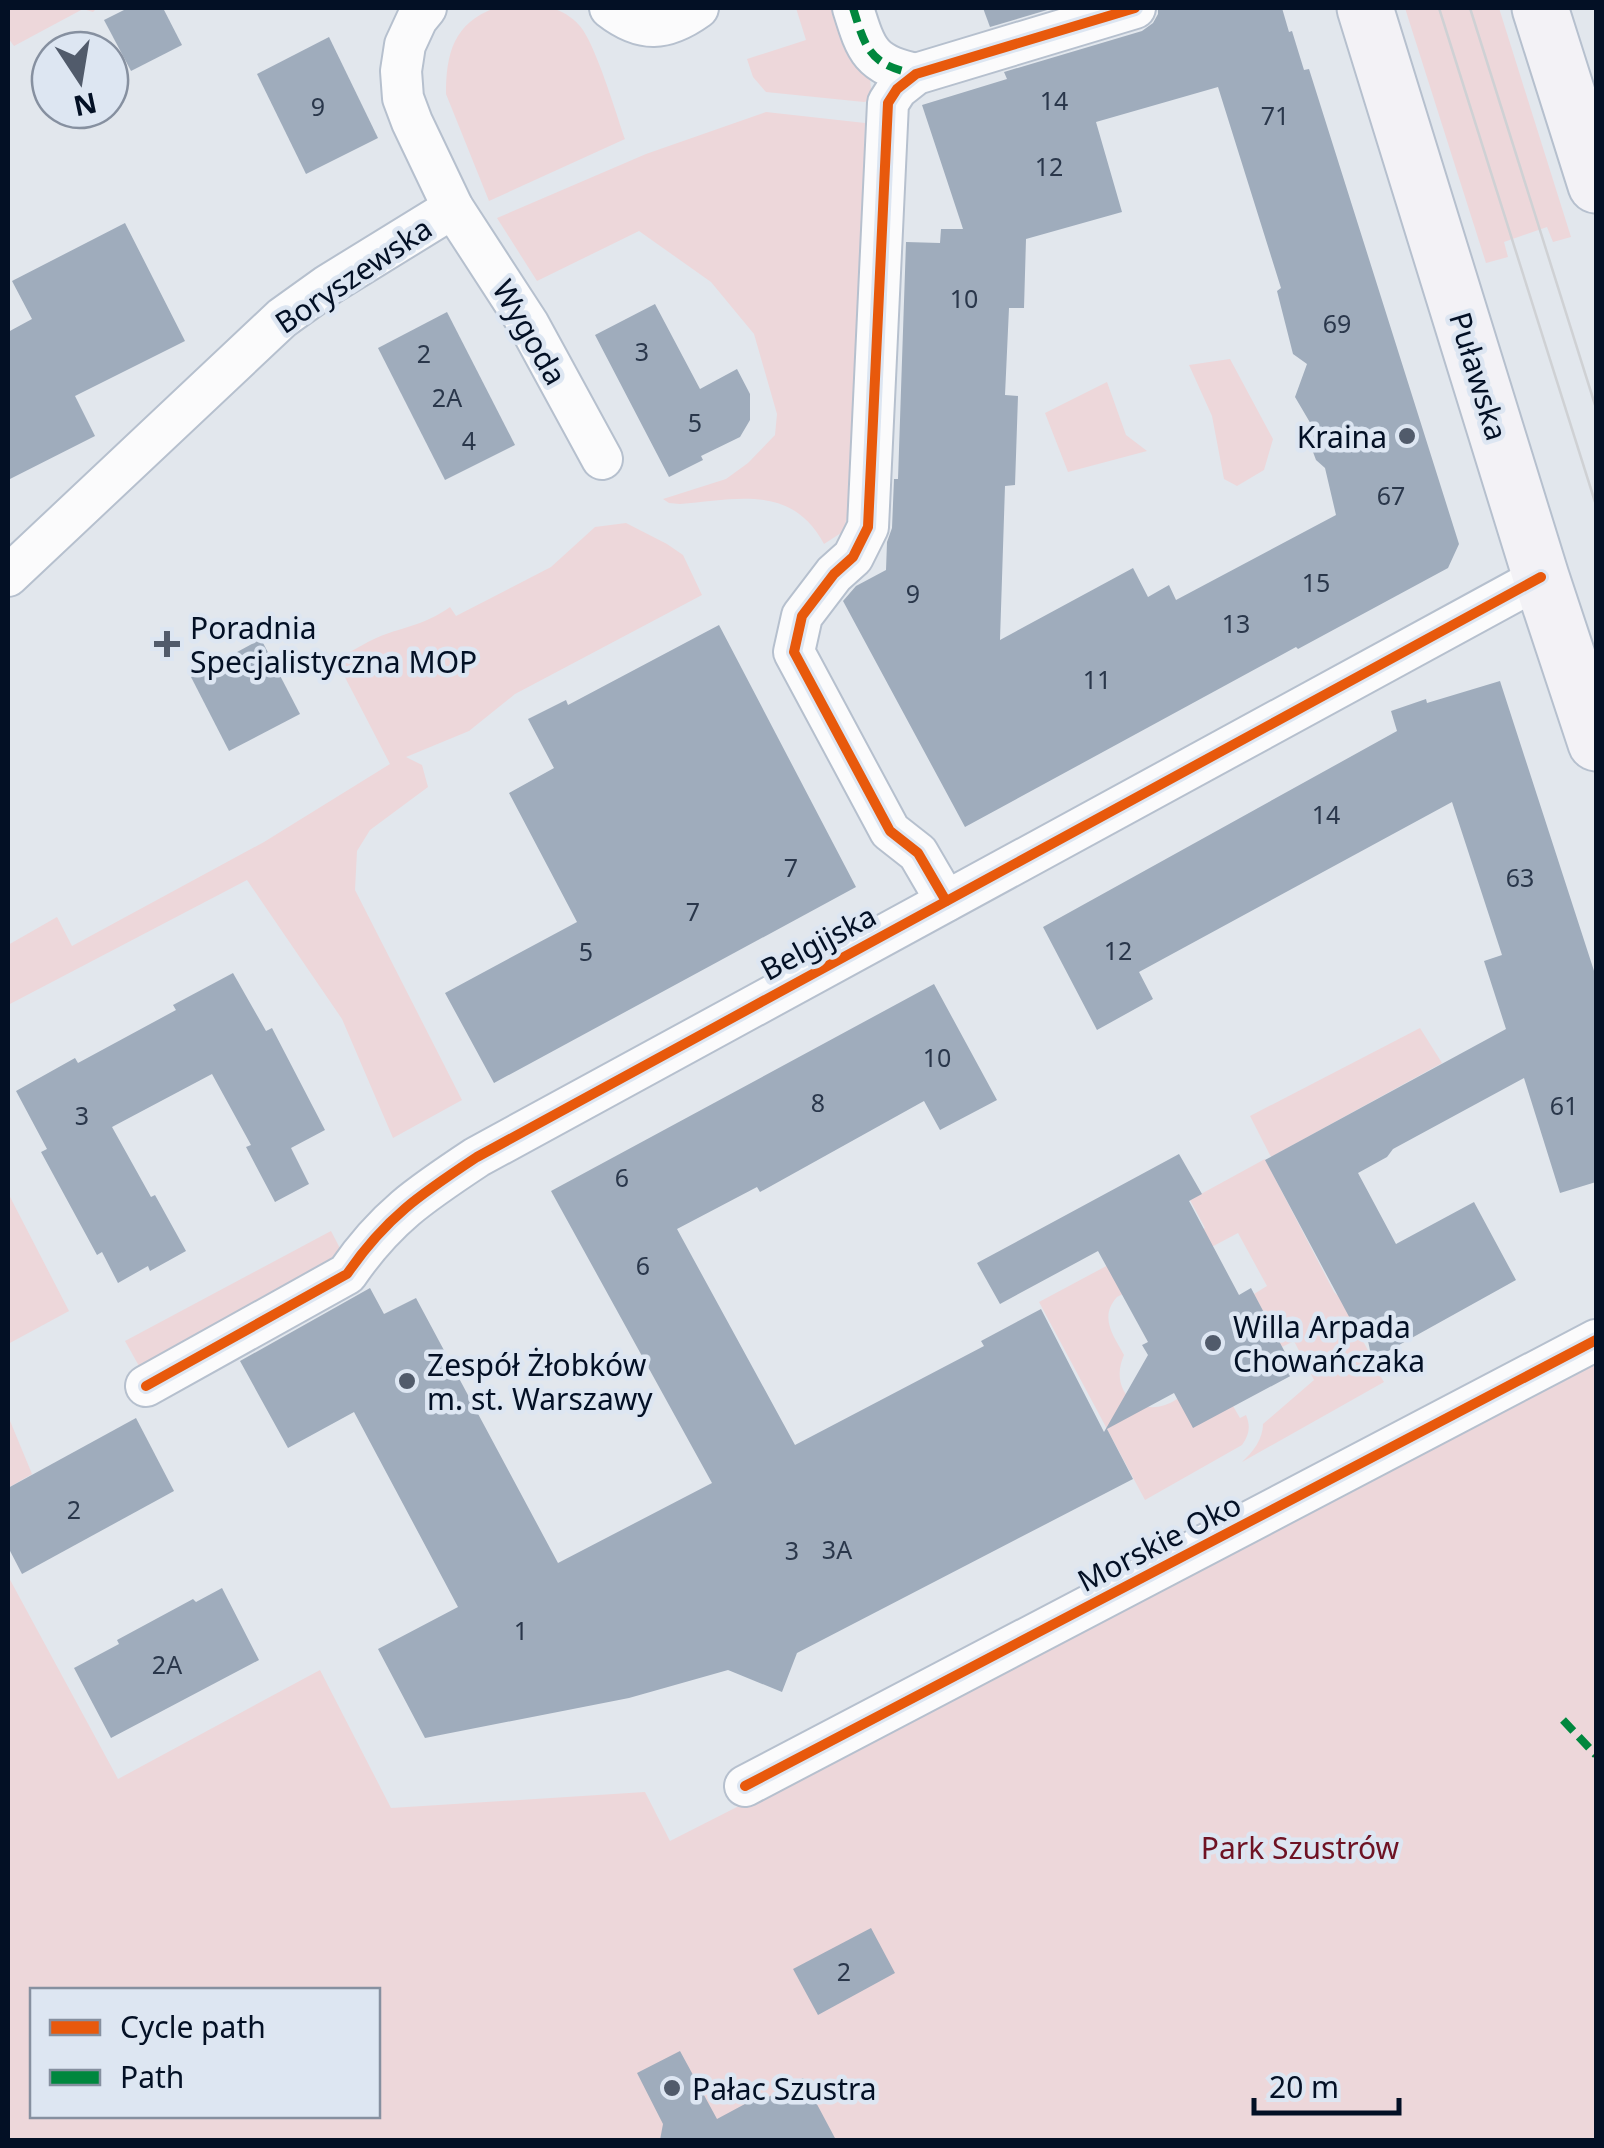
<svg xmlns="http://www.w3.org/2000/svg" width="1604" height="2148" font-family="'Noto Sans',sans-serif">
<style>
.green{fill:#edd7da;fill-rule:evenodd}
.building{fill:#9facbc;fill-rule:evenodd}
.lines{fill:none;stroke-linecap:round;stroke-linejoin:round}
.minor-casing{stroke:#b6c0ce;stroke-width:44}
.secondary-casing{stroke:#b6c0ce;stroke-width:59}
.minor{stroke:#fbfbfc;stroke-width:40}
.secondary{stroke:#f3f2f6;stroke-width:55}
.tram{stroke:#cfd1d4;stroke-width:2.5}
.quiet{stroke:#00873e;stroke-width:8;stroke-dasharray:15 8;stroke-linecap:butt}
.cycleway-casing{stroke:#dde6f2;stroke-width:16}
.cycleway{stroke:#e8590c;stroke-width:10}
.poi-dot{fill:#515b6b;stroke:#dde6f2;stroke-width:4}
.labels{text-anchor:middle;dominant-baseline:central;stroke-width:9;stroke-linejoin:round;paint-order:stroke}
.number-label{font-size:25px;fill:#2a374b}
.street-label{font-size:30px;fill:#031025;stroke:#dde6f2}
.poi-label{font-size:30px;fill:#031025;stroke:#dde6f2;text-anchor:start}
.park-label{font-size:30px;fill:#6e1223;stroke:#dde6f2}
</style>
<rect width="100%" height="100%" fill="#e2e7ed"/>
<g class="green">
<polygon points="8,8 97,8 93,12 83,9 14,46 8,38"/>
<path d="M495,8H551C561,10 572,17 579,25C595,42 616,113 625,139L489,201L446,94C446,53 454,23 495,8Z"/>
<polygon points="796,8 835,8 870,79 872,100 864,102 766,92 753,77 747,59 806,40"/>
<polygon points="1405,8 1499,8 1571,237 1553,242 1547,227 1504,242 1508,257 1486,263"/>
<path d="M766,112L865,123L855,429L849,506L844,531L824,544C792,484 737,499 680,504L669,503L663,499L726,479L748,463L775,435L777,414L754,334L711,282L639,231L537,281L497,218L646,154Z"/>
<polygon points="1230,359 1273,439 1264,470 1237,486 1224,479 1212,416 1189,365"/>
<polygon points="1107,382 1126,435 1147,451 1068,472 1045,413"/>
<path d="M626,523L667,544L683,555L702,595L515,694L469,731L406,757L422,765L428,787L370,830L357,851L355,890L462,1100L393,1138L342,1019L247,880L8,1005V945L57,917L72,946L264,842L390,764L336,660C353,651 370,639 389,633C413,625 429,622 450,607L456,616L551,567L595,527Z"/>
<polygon points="1420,1028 1442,1063 1271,1157 1250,1116"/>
<path d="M1265,1159L1334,1292L1339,1297L1370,1354L1368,1356L1384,1382L1242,1462C1253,1452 1263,1439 1263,1424L1314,1380L1294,1341L1282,1347L1254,1294L1267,1286L1238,1233L1117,1297C1099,1317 1113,1335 1124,1355C1107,1393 1143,1422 1177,1399L1233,1406L1240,1418L1246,1415C1251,1427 1249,1435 1242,1445L1145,1500L1039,1302L1112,1263L1119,1274L1205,1228L1190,1200Z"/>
<polygon points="8,1193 69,1311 8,1344"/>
<polygon points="331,1231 344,1256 139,1366 125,1341"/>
<path d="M1596,1359V2140H8V1576L118,1779L320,1670L391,1808L645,1792L670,1841L1030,1658ZM32,1990H378V2116H32Z"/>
<polygon points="8,1416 32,1474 8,1488"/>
</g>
<g class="building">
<polygon points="128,8 163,8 182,45 131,71 104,20"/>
<polygon points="983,8 1054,8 990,27"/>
<path d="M1158,8H1282L1289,32L1292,31L1304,70L1309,69L1459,544L1448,568L1298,649L1296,647L965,827L843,601L856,586L886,570L887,542L892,528L894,479H898L906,242L940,243L941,229H963L922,105L1007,79L1004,72L1142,31L1153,23L1158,14ZM1218,87L1281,288L1277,291L1293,354L1307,364L1295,397L1315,431L1310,444L1316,460L1325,468L1336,515L1176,600L1169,585L1148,597L1133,568L1000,640L1005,486L1015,485L1018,396L1005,395L1009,308H1024L1026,239L1122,212L1096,122Z"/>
<polygon points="329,37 378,138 306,174 257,74"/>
<polygon points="125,223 185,341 75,396 95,436 8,480 8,332 32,319 12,281"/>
<polygon points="655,304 700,389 737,369 750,394 750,420 740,437 701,456 703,460 669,477 595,335"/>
<polygon points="447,312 515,445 445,480 378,348"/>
<polygon points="719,625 856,887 494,1083 445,993 577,922 509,793 554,768 528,719 566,700 568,705"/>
<polygon points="261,639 300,714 229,751 191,677"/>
<polygon points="1500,681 1596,977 1596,1182 1560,1193 1524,1078 1393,1149 1387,1157 1358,1173 1396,1244 1474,1202 1516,1280 1372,1360 1367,1336 1361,1339 1265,1160 1506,1029 1484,961 1502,955 1452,802 1139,972 1153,999 1097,1030 1043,927 1397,731 1391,711 1426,699 1427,703"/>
<polygon points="233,973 266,1031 272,1028 325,1130 291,1148 309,1184 275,1202 246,1147 251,1145 212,1074 112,1127 151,1197 155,1195 186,1251 150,1271 148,1266 118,1283 102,1252 97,1255 41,1152 47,1149 16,1091 75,1058 78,1063 176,1010 173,1005"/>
<polygon points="934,984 997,1100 940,1130 924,1101 760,1192 757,1187 677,1229 795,1445 984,1346 981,1341 1041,1309 1104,1432 1148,1355 1142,1345 1148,1342 1098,1251 1000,1304 977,1263 1179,1154 1202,1194 1189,1201 1239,1295 1251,1288 1296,1373 1193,1428 1174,1393 1107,1429 1133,1479 797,1653 782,1692 728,1670 629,1698 425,1738 378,1649 458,1607 354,1412 288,1448 240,1361 370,1288 384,1314 416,1298 558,1563 712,1483 551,1191"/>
<polygon points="136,1418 174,1491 22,1574 8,1547 8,1488"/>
<polygon points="222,1588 259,1660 111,1738 74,1668 119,1644 117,1640 193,1599 196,1602"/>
<polygon points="871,1928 895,1973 818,2015 793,1969"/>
<polygon points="680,2051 717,2119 758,2097 761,2101 803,2078 836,2140 660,2140 663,2124 637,2073"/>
</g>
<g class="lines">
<g class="minor-casing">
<g id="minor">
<polyline points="426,8 417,19 405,45 401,71 403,98 412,122 453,208 529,325 602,459"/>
<path d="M610,8C642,33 666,31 698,8"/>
<path d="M853,8C866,50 870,65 916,74"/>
<polyline points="8,576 282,318 328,285 453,208"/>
<polyline points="946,901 918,853 890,831 794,652 802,616 834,574 853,557 868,527 888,103 897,89 916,74 1135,8"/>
<path d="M146,1386L347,1274C386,1217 421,1194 477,1157L1541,577"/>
<polyline points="745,1786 1596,1340"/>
</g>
</g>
<g class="secondary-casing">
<g id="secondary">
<polyline points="1365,8 1541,577 1596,743"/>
<polyline points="1540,8 1596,185"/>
</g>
</g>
<use href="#minor" class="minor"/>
<use href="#secondary" class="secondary"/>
<g class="tram">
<polyline points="1439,8 1596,505"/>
<polyline points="1470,8 1596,408"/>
</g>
<g class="quiet">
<path d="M853,8C866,50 870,65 916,74"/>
<polyline points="1563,1720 1596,1755"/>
</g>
<g class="cycleway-casing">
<g id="cycleway">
<polyline points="946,901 918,853 890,831 794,652 802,616 834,574 853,557 868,527 888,103 897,89 916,74 1135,8"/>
<path d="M146,1386L347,1274C386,1217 421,1194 477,1157L1541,577"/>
<polyline points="745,1786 1596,1340"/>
</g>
</g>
<use href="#cycleway" class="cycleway"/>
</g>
<g class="poi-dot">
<circle cx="1407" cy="436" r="10"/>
<path d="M162 629h10v10h10v10h-10v10h-10v-10h-10v-10h10z"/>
<circle cx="1213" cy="1343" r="10"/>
<circle cx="407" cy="1381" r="10"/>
<circle cx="672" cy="2088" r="10"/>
</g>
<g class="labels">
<g class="number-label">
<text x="1054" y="100">14</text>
<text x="318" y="106">9</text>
<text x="1275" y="115">71</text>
<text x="1049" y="166">12</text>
<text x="964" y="298">10</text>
<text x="1337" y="323">69</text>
<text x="642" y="351">3</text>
<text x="424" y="353">2</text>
<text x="447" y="397">2A</text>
<text x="695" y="422">5</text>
<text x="469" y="440">4</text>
<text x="1391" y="495">67</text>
<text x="1316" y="582">15</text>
<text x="913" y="593">9</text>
<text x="1236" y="623">13</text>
<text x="1097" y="679">11</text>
<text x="1326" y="814">14</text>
<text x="791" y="867">7</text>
<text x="1520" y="877">63</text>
<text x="693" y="911">7</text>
<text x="1118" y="950">12</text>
<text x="586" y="951">5</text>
<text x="937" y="1057">10</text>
<text x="818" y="1102">8</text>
<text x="1564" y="1105">61</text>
<text x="82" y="1115">3</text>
<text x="622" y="1177">6</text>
<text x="643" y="1265">6</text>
<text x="74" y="1509">2</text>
<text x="837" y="1549">3A</text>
<text x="792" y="1550">3</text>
<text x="521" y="1630">1</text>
<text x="167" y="1664">2A</text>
<text x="844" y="1971">2</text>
</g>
<g class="street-label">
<text transform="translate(353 275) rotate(-34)">Boryszewska</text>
<text transform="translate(530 332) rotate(60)">Wygoda</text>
<text transform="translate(1479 376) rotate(73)">Puławska</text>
<text transform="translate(818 942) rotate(-28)">Belgijska</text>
<text transform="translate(1159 1542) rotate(-27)">Morskie Oko</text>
</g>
<g class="poi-label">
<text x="1387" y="436" text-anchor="end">Kraina</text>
<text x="190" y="627">Poradnia<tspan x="190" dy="34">Specjalistyczna MOP</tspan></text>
<text x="1233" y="1326">Willa Arpada<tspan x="1233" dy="34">Chowańczaka</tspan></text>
<text x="427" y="1364">Zespół Żłobków<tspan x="427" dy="34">m. st. Warszawy</tspan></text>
<text x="692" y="2088">Pałac Szustra</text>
</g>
<g class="park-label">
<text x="1300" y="1847">Park Szustrów</text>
</g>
</g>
<rect width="1604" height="2148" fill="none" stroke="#031025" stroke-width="20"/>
<rect x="30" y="1988" width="350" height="130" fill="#dde6f2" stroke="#8690a0" stroke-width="2.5"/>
<rect x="50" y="2020" width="50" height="15" fill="#e8590c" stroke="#8690a0" stroke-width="2.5"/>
<text x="120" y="2038" font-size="30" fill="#031025">Cycle path</text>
<rect x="50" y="2070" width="50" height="15" fill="#00873e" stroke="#8690a0" stroke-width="2.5"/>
<text x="120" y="2088" font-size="30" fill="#031025">Path</text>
<g transform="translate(80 80) rotate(168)"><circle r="48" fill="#dde6f2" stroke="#8690a0" stroke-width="2.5"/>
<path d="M0-8L18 38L0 25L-18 38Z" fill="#515b6b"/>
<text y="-15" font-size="28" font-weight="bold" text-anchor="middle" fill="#031025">N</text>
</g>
<path d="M1254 2098v15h145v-15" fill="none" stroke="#031025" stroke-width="5"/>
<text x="1269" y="2098" font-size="30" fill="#031025" stroke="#dde6f2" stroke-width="8" paint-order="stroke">20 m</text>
</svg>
